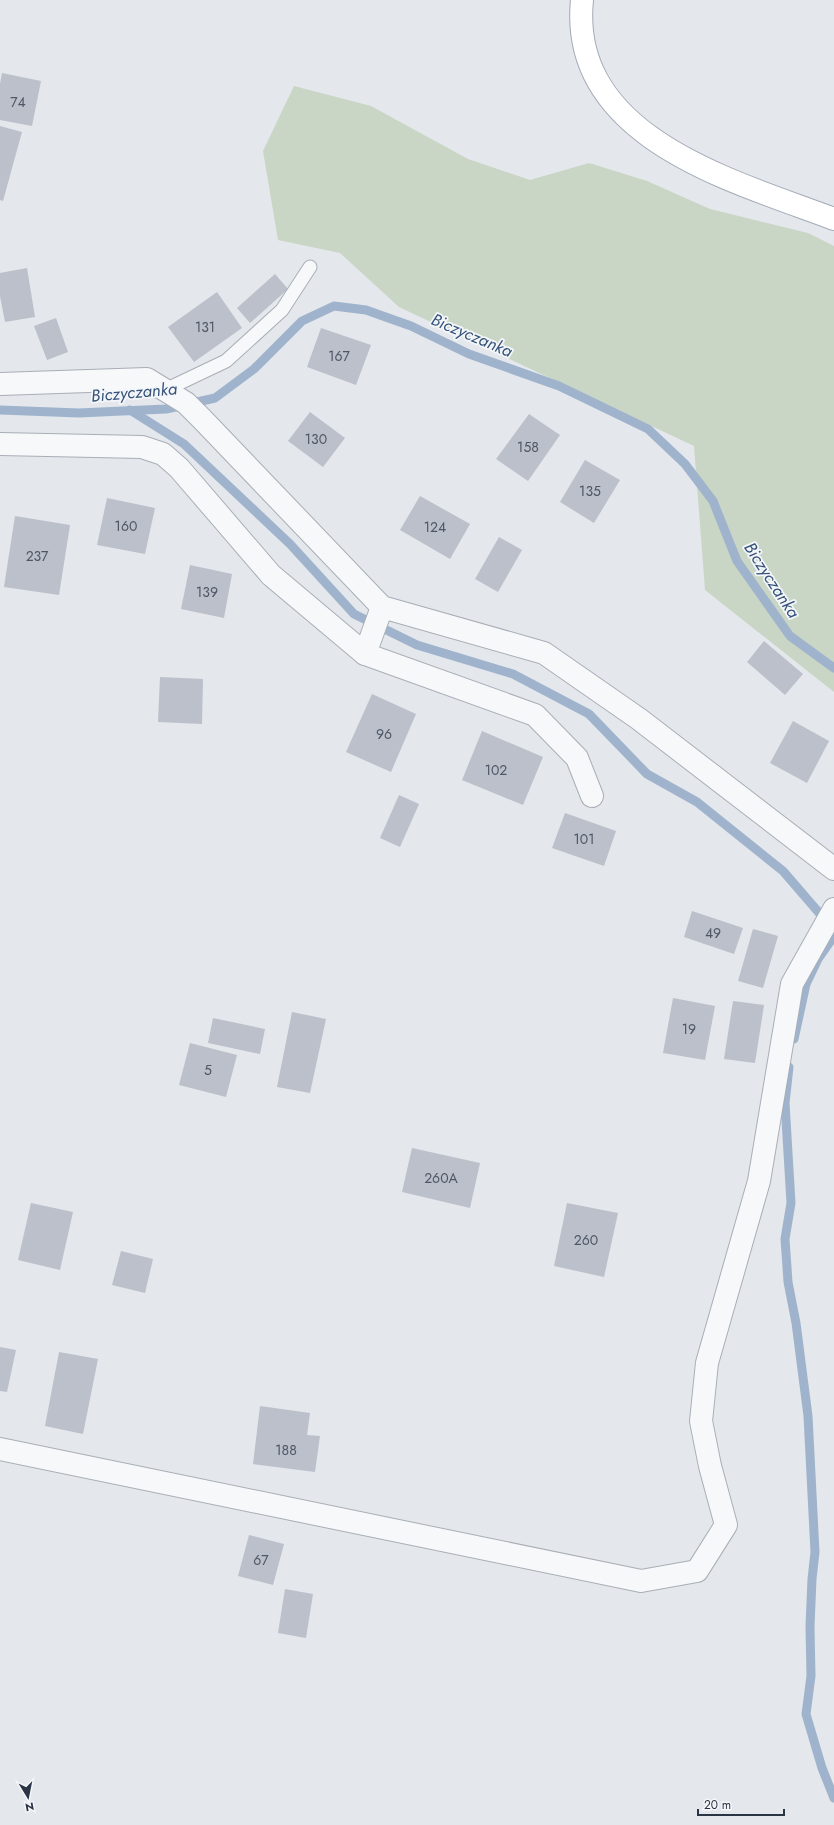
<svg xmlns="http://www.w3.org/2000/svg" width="834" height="1825" font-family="Jost,sans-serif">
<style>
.green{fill:#c9d6c5}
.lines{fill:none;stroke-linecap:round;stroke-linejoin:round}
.stream{stroke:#9fb4cc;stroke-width:9}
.building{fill:#bbc0ca}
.service-casing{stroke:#a9aeb7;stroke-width:15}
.minor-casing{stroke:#a9aeb7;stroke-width:24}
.primary-casing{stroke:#a3abb8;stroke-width:24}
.service{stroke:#f7f8fa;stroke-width:13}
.minor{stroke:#f7f8fa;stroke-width:22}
.primary{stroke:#fff;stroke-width:22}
.labels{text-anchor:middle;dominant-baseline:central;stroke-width:3.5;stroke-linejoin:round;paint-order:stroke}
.number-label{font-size:14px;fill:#4f5766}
.water-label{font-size:17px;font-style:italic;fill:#34527a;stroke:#f4f6f9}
</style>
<rect width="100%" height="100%" fill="#e4e7ec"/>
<polygon class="green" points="294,86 371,106 468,159 530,180 589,163 647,181 710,209 808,233 834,246 834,692 705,590 694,446 399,307 340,253 278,240 263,151"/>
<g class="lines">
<g class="stream">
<polyline points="0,410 79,413 166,409 215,398 254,369 302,321 334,306 366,310 411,326 469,354 559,386 648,429 685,464 713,501 737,561 790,636 834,668"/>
<polyline points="130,410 184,444 290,544 354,614 417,645 513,674 589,714 647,774 697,802 783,871 827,922"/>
<polyline points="794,1039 806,984 818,959 834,936"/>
<polyline points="789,1067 785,1103 791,1203 785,1239 788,1282 796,1323 808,1416 815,1552 812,1579 810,1626 811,1676 806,1714 822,1768 834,1798"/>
</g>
</g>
<g class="building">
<polygon points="2,73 41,81 32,126 0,120 0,84"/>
<polygon points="0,126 22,132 3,201 0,200"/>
<polygon points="27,268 35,317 5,322 0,296 0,273"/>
<polygon points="275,274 288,289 250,323 237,308"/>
<polygon points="217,292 242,328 194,362 168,327"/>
<polygon points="56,318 68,352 47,360 34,326"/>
<polygon points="321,328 371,345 356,385 307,367"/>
<polygon points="310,412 345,438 323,467 288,441"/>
<polygon points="529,414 560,435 528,481 496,459"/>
<polygon points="585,460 620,480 594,523 560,502"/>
<polygon points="420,496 470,524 450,559 400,530"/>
<polygon points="107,498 155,508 145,554 97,545"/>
<polygon points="15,516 70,525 59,595 4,587"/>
<polygon points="499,537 522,550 498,592 475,579"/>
<polygon points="190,565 232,574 224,618 181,609"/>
<polygon points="764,641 803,674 785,695 747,662"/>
<polygon points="160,677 203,679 202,724 158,722"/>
<polygon points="372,694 416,714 391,772 346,752"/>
<polygon points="793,721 829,741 807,783 770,763"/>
<polygon points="482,731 543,757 523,805 462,780"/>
<polygon points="399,795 419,804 400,847 380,838"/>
<polygon points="565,813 616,831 604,866 552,848"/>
<polygon points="692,911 743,928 734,954 684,937"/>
<polygon points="753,929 778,936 763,988 738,981"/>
<polygon points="673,998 715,1006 705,1060 663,1053"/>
<polygon points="733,1001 764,1005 755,1063 724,1059"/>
<polygon points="292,1012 326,1019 310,1093 277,1087"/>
<polygon points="213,1018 265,1029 260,1054 208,1043"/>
<polygon points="190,1043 237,1055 226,1097 179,1085"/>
<polygon points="412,1148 480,1163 470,1208 402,1192"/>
<polygon points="31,1203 73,1212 60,1270 18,1260"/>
<polygon points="567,1203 618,1213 604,1277 554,1266"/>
<polygon points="121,1251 153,1259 145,1293 112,1285"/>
<polygon points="0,1347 16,1350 7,1392 0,1391"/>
<polygon points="59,1352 98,1359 83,1434 45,1426"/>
<polygon points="260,1406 310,1413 307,1435 320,1436 315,1472 253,1464"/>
<polygon points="249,1535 284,1544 273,1585 238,1576"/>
<polygon points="285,1589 313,1594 306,1638 278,1633"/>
</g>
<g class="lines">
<g class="service-casing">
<polyline id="service" points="165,390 226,361 282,310 310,267"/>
</g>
<g class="minor-casing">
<g id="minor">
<polyline points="0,384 147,379 186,403 202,419 382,607 544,653 639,719 834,869"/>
<polyline points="0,444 142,447 163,454 179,468 271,575 365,654 535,715 577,758 592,796"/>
<polyline points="365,654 382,607"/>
<polyline points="0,1449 641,1581 697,1571 726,1525 710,1466 701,1421 707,1363 759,1181 792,984 834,909"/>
</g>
</g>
<g class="primary-casing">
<path id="primary" d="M582,0C568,138 734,181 834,219"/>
</g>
<use href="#service" class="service"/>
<use href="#minor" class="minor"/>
<use href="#primary" class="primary"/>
</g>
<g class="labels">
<g class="number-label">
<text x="18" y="102">74</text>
<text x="205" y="327">131</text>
<text x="339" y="356">167</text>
<text x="316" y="439">130</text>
<text x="528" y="447">158</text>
<text x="590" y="491">135</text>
<text x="126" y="526">160</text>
<text x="435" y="527">124</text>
<text x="37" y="556">237</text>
<text x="207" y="592">139</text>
<text x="384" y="734">96</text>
<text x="496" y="770">102</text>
<text x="584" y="839">101</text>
<text x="713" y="933">49</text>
<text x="689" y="1029">19</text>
<text x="208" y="1070">5</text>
<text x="441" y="1178">260A</text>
<text x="586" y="1240">260</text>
<text x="286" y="1450">188</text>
<text x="261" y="1560">67</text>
</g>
<g class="water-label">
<text transform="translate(472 335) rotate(23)">Biczyczanka</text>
<text transform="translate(134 392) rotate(-5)">Biczyczanka</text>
<text transform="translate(772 580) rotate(57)">Biczyczanka</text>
</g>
</g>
<g transform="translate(28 1797) rotate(170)" stroke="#f4f6f9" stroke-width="3" paint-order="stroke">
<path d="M0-3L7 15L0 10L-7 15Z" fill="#2b3445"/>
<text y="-6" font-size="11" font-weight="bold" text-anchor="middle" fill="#2b3445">N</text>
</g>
<path d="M698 1809v6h86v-6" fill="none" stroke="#2b3445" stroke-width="2"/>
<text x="704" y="1809" font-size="12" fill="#2b3445" stroke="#f4f6f9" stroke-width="3" paint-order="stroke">20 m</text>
</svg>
